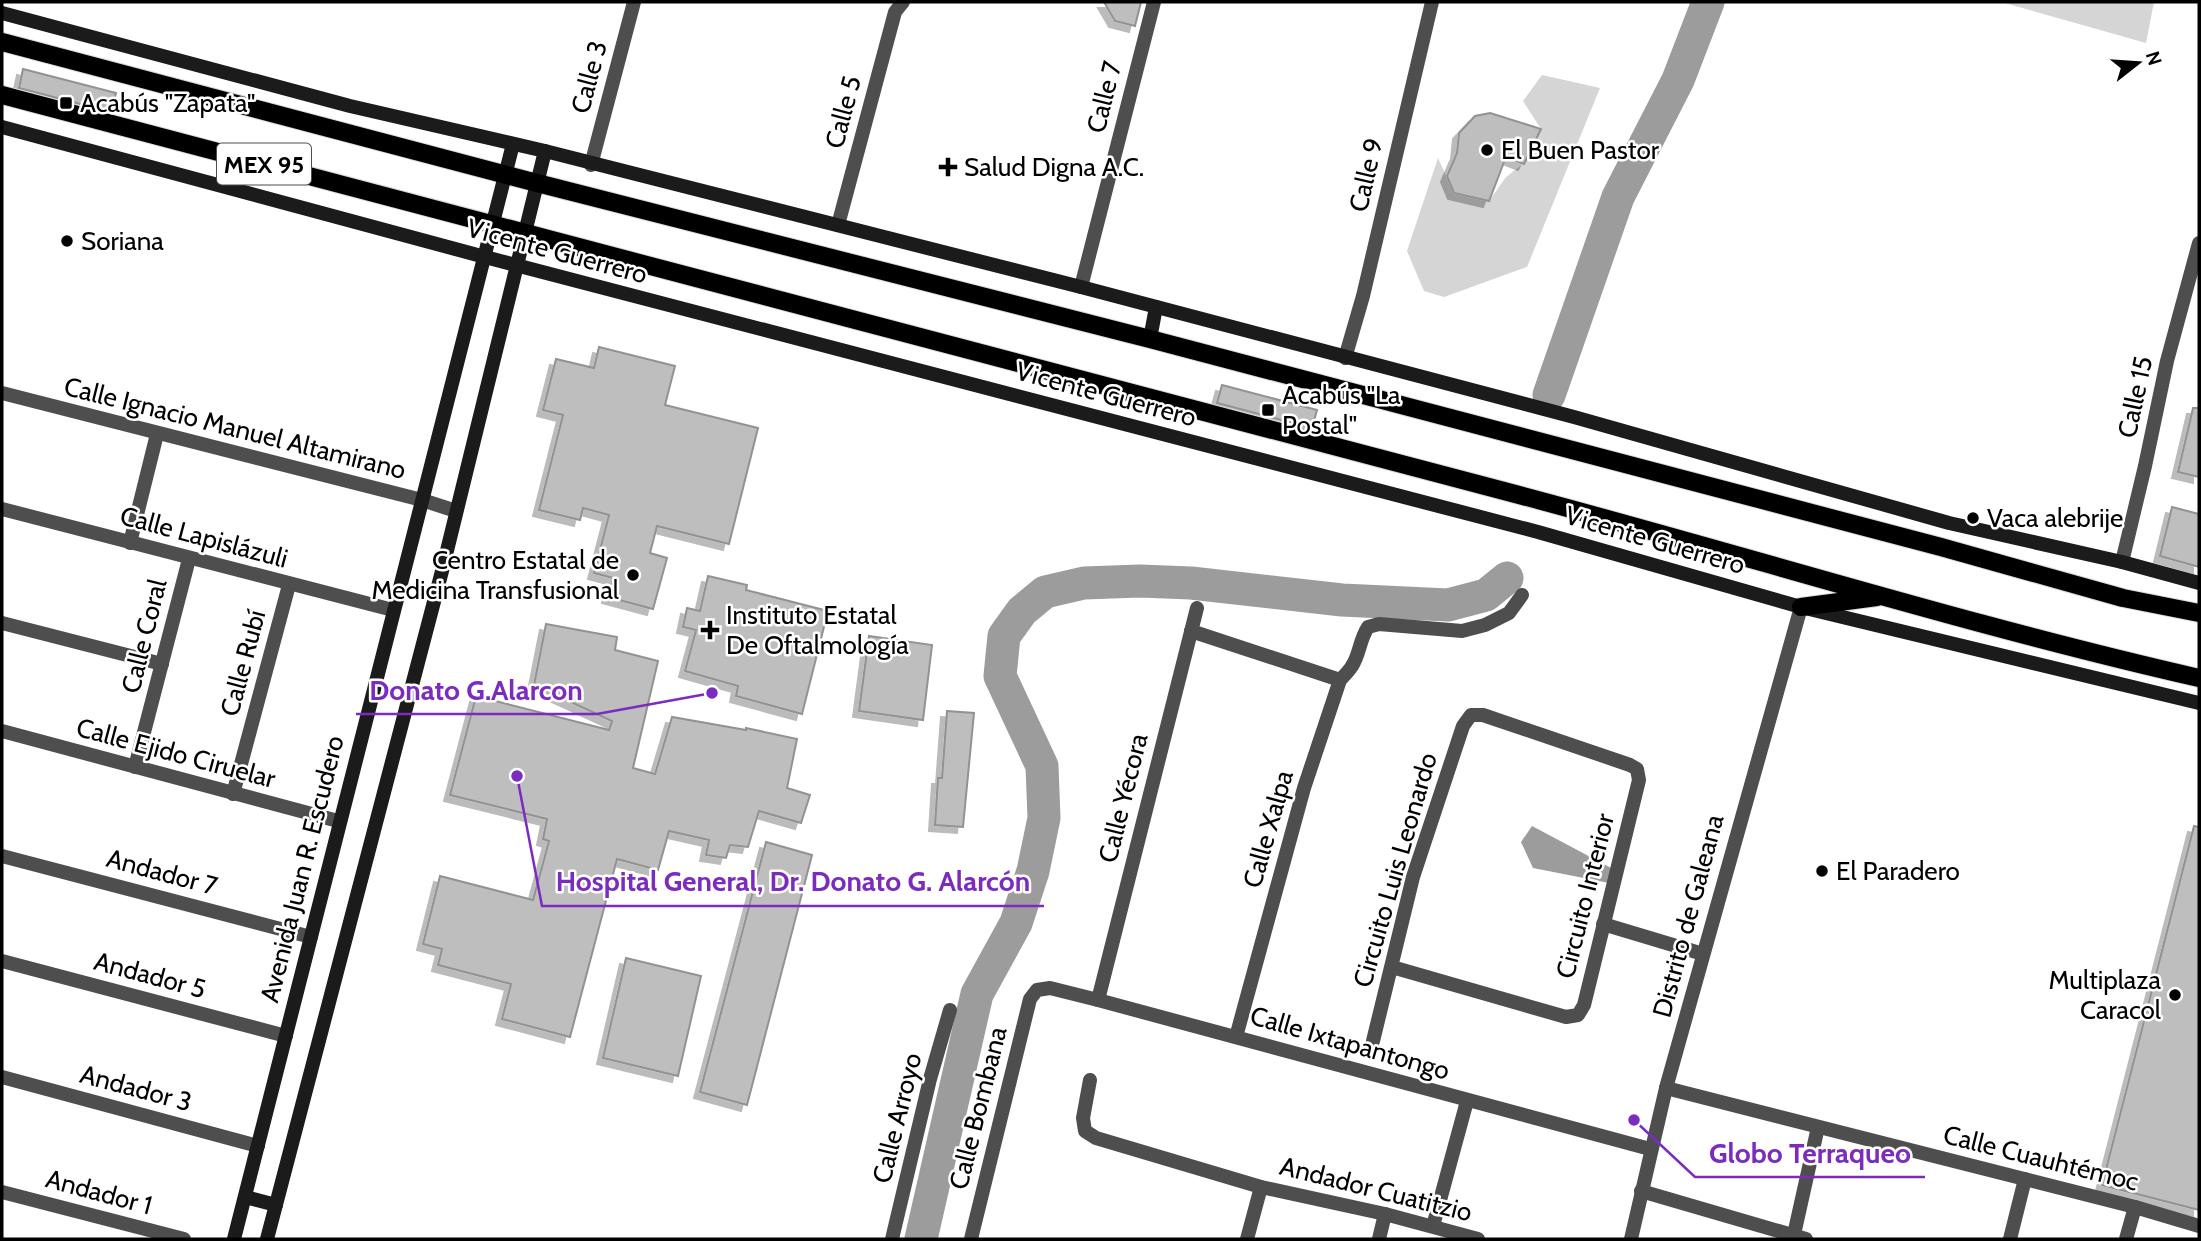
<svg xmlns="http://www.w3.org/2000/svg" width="2201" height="1241" viewBox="0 0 2201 1241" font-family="Cabin,sans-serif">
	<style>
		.green { fill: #d5d5d5 }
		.water { fill: #9c9c9c }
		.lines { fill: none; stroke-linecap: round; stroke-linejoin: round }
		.river { stroke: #9c9c9c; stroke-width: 33 }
		.building { fill: #bebebe; stroke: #929292; stroke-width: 2; filter: url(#shadow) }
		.primary-casing { stroke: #dbdbdb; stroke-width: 20 }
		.minor { stroke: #4e4e4e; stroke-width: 14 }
		.secondary { stroke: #1b1b1b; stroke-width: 14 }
		.primary { stroke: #000; stroke-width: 18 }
		.poi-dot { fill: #000; stroke: #fff; stroke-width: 2.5 }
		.labels { text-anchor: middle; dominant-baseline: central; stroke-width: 5; stroke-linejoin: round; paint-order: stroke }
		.shield { fill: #fff; stroke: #4c4c4c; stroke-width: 2 }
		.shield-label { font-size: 24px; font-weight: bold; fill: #000 }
		.street-label { font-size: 26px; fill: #000; stroke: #fff }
		.poi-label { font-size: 26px; fill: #000; stroke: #fff; text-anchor: start }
		.leader { fill: none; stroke: #7b2cbf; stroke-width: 2.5 }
		.callout-dot { fill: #7b2cbf; stroke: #fff; stroke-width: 2.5 }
		.callout-label { font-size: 28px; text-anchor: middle; font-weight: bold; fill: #7b2cbf; stroke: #fff; stroke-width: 5; stroke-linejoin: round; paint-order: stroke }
	</style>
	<defs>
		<filter id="shadow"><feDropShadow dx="-6" dy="6" stdDeviation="0" flood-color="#0004"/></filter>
	</defs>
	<rect width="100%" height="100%" fill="#fff"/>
	<g class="green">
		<polygon points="2001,2 2154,2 2146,43"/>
		<polygon points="1542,75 1600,88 1527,267 1444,297 1424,291 1407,251 1438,158 1454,193 1489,201 1506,177 1524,163 1541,129 1523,101"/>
	</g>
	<polygon class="water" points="1532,826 1615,870 1609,883 1533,868 1521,842"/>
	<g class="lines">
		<g class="river">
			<polyline points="1549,395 1618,197 1678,80 1708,2"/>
			<polyline points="921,1239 977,994 1016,923 1033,871 1044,818 1042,766 1000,676 1004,636 1022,611 1045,592 1084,583 1140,581 1191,583 1342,600 1448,605 1486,595 1507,578"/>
		</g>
	</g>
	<g class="building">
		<polygon points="1104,2 1141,2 1135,26 1115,21"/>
		<polygon points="23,69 116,93 111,112 19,88"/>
		<polygon points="1490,113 1541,129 1524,164 1506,157 1489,201 1454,193 1447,176 1457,153 1459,133 1475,116"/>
		<polygon points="599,347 675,366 665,405 758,428 729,544 657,526 650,553 667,558 653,609 608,597 613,578 594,573 609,515 583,508 580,520 539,510 563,415 543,410 556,359 594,368"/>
		<polygon points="1222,385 1317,410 1312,428 1217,403"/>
		<polygon points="2193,408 2199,408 2199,477 2178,472"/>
		<polygon points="2172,507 2199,514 2199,567 2160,556"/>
		<polygon points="708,576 747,585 746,590 828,611 802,714 736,696 738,686 685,671 696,630 683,627 687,608 700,611"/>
		<polygon points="546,624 617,637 615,650 658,661 633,768 655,774 672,717 746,730 746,728 797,739 787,788 810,795 801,823 759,811 748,847 730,845 726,858 706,855 709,840 669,831 658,870 617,859 570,1037 502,1019 511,984 438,965 442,949 423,944 440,876 533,900 549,841 543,839 547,819 450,795 476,696 609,730 612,721 534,685"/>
		<polygon points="869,636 932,645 923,720 859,711"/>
		<polygon points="947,711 974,713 963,827 935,825 938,778 942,778"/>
		<polygon points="2194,826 2199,827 2199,1210 2102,1185"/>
		<polygon points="766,842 812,855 747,1105 700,1092"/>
		<polygon points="626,958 701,976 678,1076 603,1058"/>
	</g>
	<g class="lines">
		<g class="primary-casing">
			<g id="primary">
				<polyline points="2,42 537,183 1150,339 1941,547 2123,598 2199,613"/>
				<path d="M2,95c501,132 1002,263 1502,396 232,61 462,134 695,187"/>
				<polyline points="1801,607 1877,597"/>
			</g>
		</g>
		<g class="minor">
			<polyline points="591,165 634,2"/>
			<polyline points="838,225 895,12 903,2"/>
			<polyline points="1081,287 1154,2"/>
			<polyline points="1345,358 1363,296 1432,2"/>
			<polyline points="2,393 422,500 456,511"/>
			<polyline points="2,509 393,610"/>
			<polyline points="130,543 157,434"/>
			<polyline points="2122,562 2145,466 2167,361 2199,243"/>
			<polyline points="2,623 162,664"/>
			<polyline points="1191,631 1340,680"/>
			<polyline points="2,731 338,821"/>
			<polyline points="135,767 189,559"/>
			<polyline points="233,794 289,585"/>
			<polyline points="2,856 311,937"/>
			<polyline points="1603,924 1703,954"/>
			<polyline points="2,961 286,1036"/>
			<polyline points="1098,1000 1197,608"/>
			<path d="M1236,1037l68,-249 36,-108c4,-4 9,-9 12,-14 8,-12 7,-25 16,-39l11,-3 83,7 23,-6 24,-12 13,-18"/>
			<polyline points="1373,1041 1413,877 1463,726 1471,715 1483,715 1630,765 1637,769 1639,780 1584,1005 1578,1015 1566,1017 1392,967"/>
			<polyline points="2,1077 258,1146"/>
			<polyline points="1090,1080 1083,1118 1085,1131 1096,1138 1261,1187 1385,1214 1478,1239"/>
			<polyline points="1666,1088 2135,1207 2199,1226"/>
			<polyline points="1641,1191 1806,1239"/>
			<polyline points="2,1192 184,1239"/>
			<polyline points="1433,1226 1467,1101"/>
			<polyline points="892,1239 930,1079 950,1010"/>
			<polyline points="971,1239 1030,999 1037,990 1050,988 1098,1000 1650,1149"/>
			<polyline points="1247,1239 1261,1187"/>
			<polyline points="1379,1239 1385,1214"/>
			<polyline points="1631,1239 1666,1088 1801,607"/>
			<polyline points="1793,1239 1818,1127"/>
			<polyline points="2010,1239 2025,1179"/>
			<polyline points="2126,1239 2135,1207"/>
		</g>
		<g class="secondary">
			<polyline points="2,13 350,106 545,151 1081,287 1574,417 1949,523 2122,562 2199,583"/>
			<polyline points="2,127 485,257 1538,532 1801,607 2199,703"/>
			<polyline points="1150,339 1156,307"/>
			<polyline points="245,1197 276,1205"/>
			<polyline points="234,1239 513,144"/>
			<polyline points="267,1239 442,571 545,151"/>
		</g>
		<use href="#primary" class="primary"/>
	</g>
	<g class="poi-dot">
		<rect x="59" y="96" width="14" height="14" rx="3.5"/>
		<circle cx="1487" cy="150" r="7"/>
		<path d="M944.5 156.5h7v7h7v7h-7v7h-7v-7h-7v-7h7z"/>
		<circle cx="67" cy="241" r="7"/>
		<rect x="1261" y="403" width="14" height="14" rx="3.5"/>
		<circle cx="1973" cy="518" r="7"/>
		<circle cx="633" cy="575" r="7"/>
		<path d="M706.5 619.5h7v7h7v7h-7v7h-7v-7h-7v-7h7z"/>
		<circle cx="1822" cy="871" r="7"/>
		<circle cx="2175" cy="995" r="7"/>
	</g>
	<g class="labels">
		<rect class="shield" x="217" y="143.5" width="94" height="41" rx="5"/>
		<g class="shield-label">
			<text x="264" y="164">MEX 95</text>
		</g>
		<g class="street-label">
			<text transform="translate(589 77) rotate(-75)">Calle 3</text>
			<text transform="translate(1104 97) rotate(-76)">Calle 7</text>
			<text transform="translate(843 112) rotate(-75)">Calle 5</text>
			<text transform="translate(1366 175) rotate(-77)">Calle 9</text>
			<text transform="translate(557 251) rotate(15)">Vicente Guerrero</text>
			<text transform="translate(1106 394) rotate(15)">Vicente Guerrero</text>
			<text transform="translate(2135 397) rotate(-78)">Calle 15</text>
			<text transform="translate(235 428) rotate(14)">Calle Ignacio Manuel Altamirano</text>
			<text transform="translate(204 537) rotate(15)">Calle Lapislázuli</text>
			<text transform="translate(1655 540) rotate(16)">Vicente Guerrero</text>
			<text transform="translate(144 636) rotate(-76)">Calle Coral</text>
			<text transform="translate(243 663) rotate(-75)">Calle Rubí</text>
			<text transform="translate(176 753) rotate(15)">Calle Ejido Ciruelar</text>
			<text transform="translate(1123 798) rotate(-76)">Calle Yécora</text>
			<text transform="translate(1268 829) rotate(-74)">Calle Xalpa</text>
			<text transform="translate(302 869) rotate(-76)">Avenida Juan R. Escudero</text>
			<text transform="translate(1395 870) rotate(-74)">Circuito Luis Leonardo</text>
			<text transform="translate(162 872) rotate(15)">Andador 7</text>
			<text transform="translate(1585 896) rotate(-76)">Circuito Interior</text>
			<text transform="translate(1688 916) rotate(-75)">Distrito de Galeana</text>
			<text transform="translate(150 975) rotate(15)">Andador 5</text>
			<text transform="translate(1350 1043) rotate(16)">Calle Ixtapantongo</text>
			<text transform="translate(136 1088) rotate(15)">Andador 3</text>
			<text transform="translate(978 1108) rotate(-76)">Calle Bombana</text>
			<text transform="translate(897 1118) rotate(-76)">Calle Arroyo</text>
			<text transform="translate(2041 1158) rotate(14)">Calle Cuauhtémoc</text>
			<text transform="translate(1376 1189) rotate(14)">Andador Cuatitzio</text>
			<text transform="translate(99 1192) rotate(15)">Andador 1</text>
		</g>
		<g class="poi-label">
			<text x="80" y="103">Acabús "Zapata"</text>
			<text x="1501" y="150">El Buen Pastor</text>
			<text x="964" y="167">Salud Digna A.C.</text>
			<text x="81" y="241">Soriana</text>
			<text x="1282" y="395">Acabús "La<tspan x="1282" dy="30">Postal"</tspan></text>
			<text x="1987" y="518">Vaca alebrije</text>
			<text x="619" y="560" text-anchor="end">Centro Estatal de<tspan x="619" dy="30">Medicina Transfusional</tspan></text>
			<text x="726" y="615">Instituto Estatal<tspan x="726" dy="30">De Oftalmología</tspan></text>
			<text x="1836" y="871">El Paradero</text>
			<text x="2161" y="980" text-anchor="end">Multiplaza<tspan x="2161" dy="30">Caracol</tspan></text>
		</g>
	</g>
	<path class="leader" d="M712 693L597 714H356M517 776L542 906H1044M1634 1120L1695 1177H1925"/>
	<g class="callout-dot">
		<circle cx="712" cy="693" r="7"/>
		<circle cx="517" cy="776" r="7"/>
		<circle cx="1634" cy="1120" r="7"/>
	</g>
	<g class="callout-label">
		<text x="476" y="700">Donato G.Alarcon</text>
		<text x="793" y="891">Hospital General, Dr. Donato G. Alarcón</text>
		<text x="1810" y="1163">Globo Terraqueo</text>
	</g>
	<rect width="2201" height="1241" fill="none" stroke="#000000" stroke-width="7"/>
	<g transform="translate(2138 63) rotate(73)" stroke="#ffffff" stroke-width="5" paint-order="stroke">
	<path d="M0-5L12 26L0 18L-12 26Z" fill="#000000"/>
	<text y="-10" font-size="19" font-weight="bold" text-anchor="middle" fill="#000000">N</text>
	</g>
</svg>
